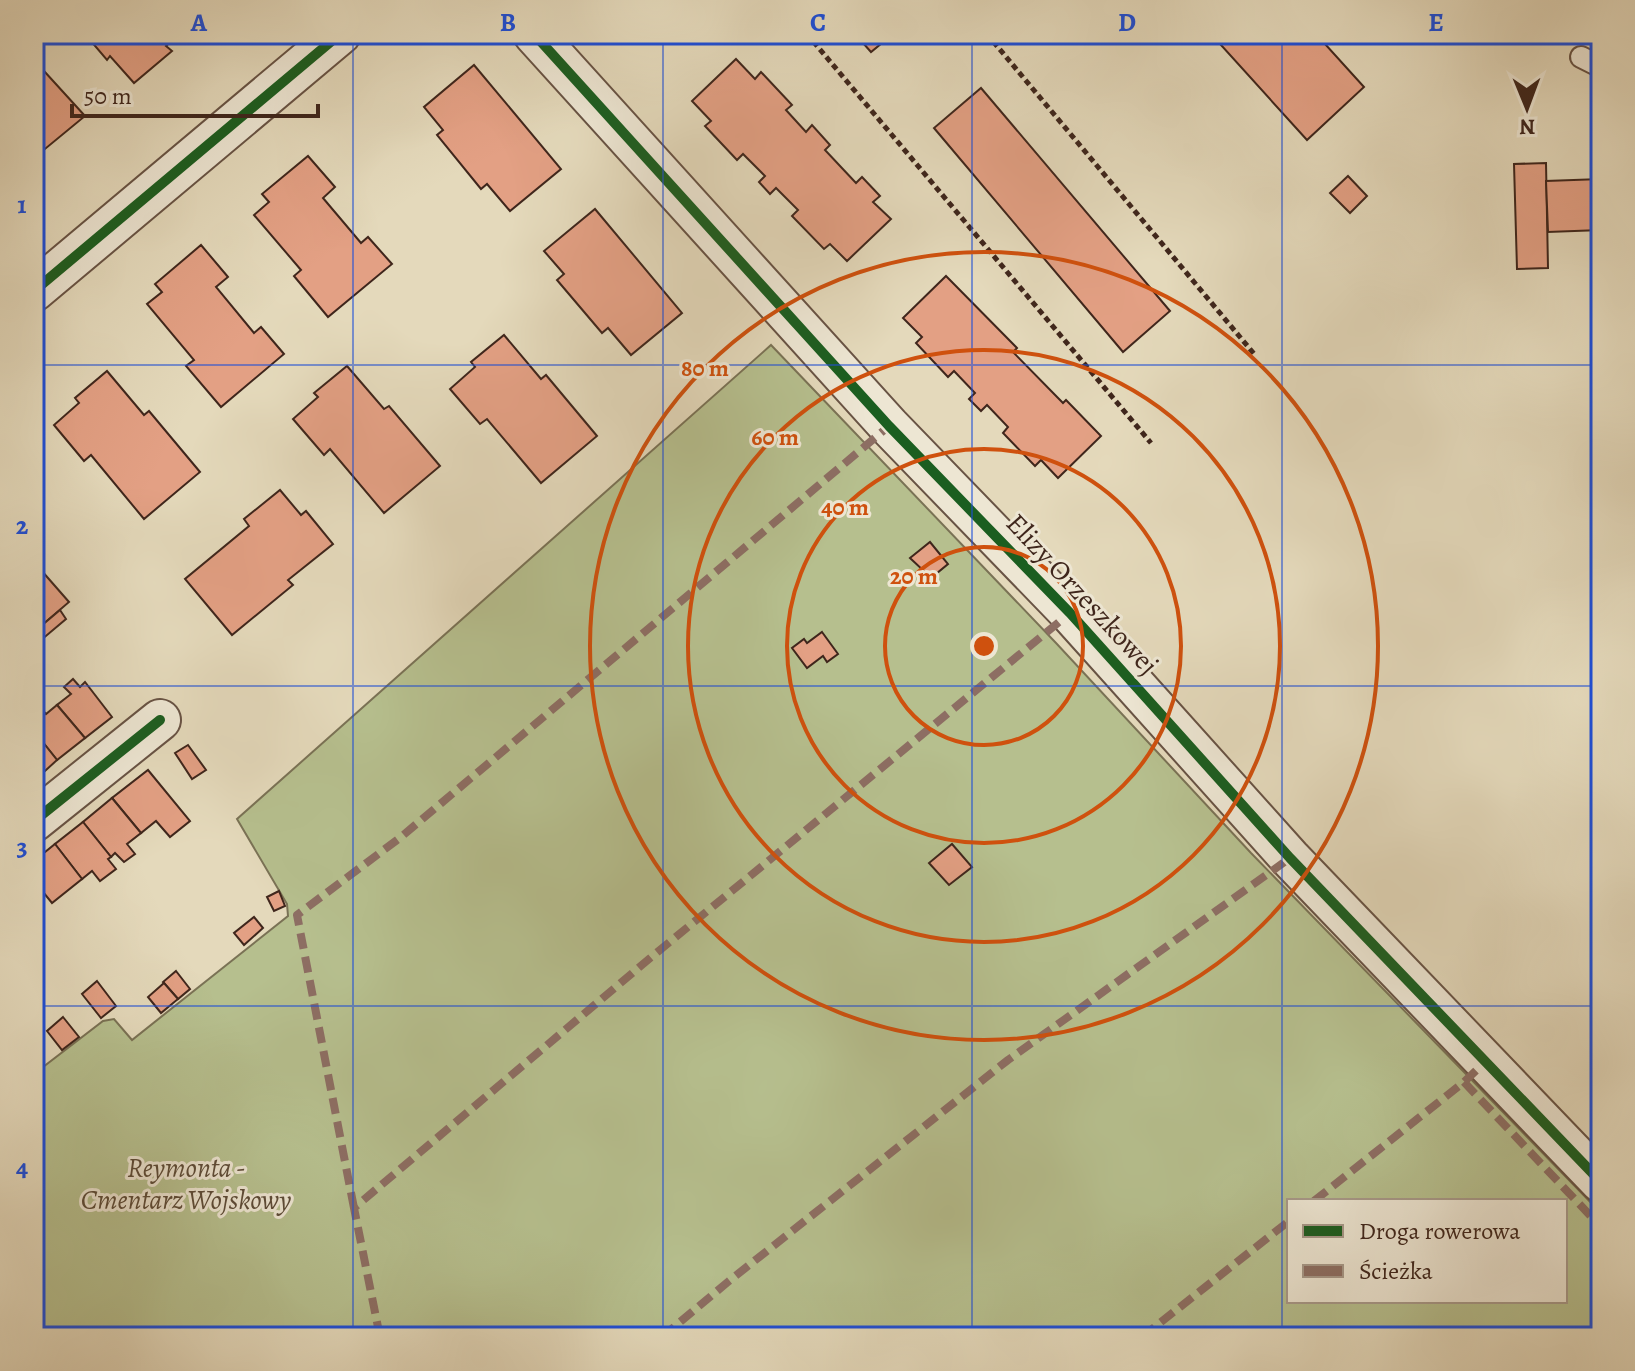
<svg xmlns="http://www.w3.org/2000/svg" width="1635" height="1371" viewBox="0 0 1635 1371" font-family="Alegreya,serif">
	<style>
		.green { fill: #b6bf8e; stroke: #7a7255; stroke-width: 2; fill-rule: evenodd }
		.building { fill: #e3a084; stroke: #3f261c; stroke-width: 2 }
		.lines { fill: none; stroke-linecap: round; stroke-linejoin: round }
		.service-casing { stroke: #685344; stroke-width: 24 }
		.minor-casing { stroke: #685344; stroke-width: 44 }
		.path { stroke: #3f261c; stroke-width: 5; stroke-dasharray: 6 4; stroke-linecap: butt }
		.service { stroke: #ede6d3; stroke-width: 20 }
		.minor { stroke: #ede6d3; stroke-width: 40 }
		.quiet { stroke: #8d6e63; stroke-width: 8; stroke-dasharray: 16 8; stroke-linecap: butt }
		.cycleway-casing { stroke: #ede6d3; stroke-width: 15 }
		.cycleway { stroke: #1b5e20; stroke-width: 10 }
		.grid { fill: none; stroke: #1d4ed8; stroke-width: 2; stroke-opacity: 0.55 }
		.ring { fill: none; stroke: #cf510e; stroke-width: 4 }
		.labels { text-anchor: middle; dominant-baseline: central; stroke-width: 6; stroke-linejoin: round; paint-order: stroke }
		.street-label { font-size: 28px; fill: #3f261c; stroke: #ede6d3 }
		.park-label { font-size: 28px; font-style: italic; fill: #5d4c38; stroke: #ede6d3 }
		.centre { fill: #cf510e; stroke: #ede6d3; stroke-width: 4 }
		.ring-label { font-size: 24px; text-anchor: middle; font-weight: bold; fill: #cf510e; stroke: #ede6d3; stroke-width: 6; stroke-linejoin: round; paint-order: stroke }
		.neatline { fill: none; stroke: #1d4ed8; stroke-width: 3 }
		.grid-label { font-size: 26px; text-anchor: middle; font-weight: bold; fill: #1d4ed8 }
	</style>
	<rect width="100%" height="100%" fill="#e4d9bb"/>
	<filter id="stains"><feTurbulence type="fractalNoise" baseFrequency=".0025" numOctaves="4"/><feColorMatrix values="0 0 0 0 .2 0 0 0 0 .09 0 0 0 0 .02 0 0 0 .5 -.17"/></filter>
	<radialGradient id="worn" r=".72"><stop offset=".6" stop-color="#630" stop-opacity="0"/><stop offset="1" stop-color="#630" stop-opacity=".3"/></radialGradient>
	<path class="green" d="M771,345l285,298 195,210 350,360v124h-1567v-263l69,-53 11,-2 18,21 156,-124 -1,-12 -50,-85zM1289,1201h276v100h-276z"/>
	<g class="building">
		<polygon points="96,34 180,34 166,46 172,51 134,83 110,56 107,60 90,40"/>
		<polygon points="855,34 893,34 871,52"/>
		<polygon points="1211,34 1316,34 1364,87 1307,140"/>
		<polygon points="736,59 755,79 761,72 792,105 786,110 806,132 812,125 830,145 825,150 856,183 862,177 880,196 873,202 891,219 847,261 830,244 824,249 792,216 798,210 776,188 770,194 759,182 765,176 743,154 737,160 705,126 711,121 692,101"/>
		<polygon points="34,60 85,116 34,158"/>
		<polygon points="474,65 561,169 510,211 487,184 481,189 437,135 443,130 424,107"/>
		<polygon points="981,88 1170,311 1123,352 934,128"/>
		<polygon points="308,156 335,187 323,198 361,243 368,237 392,264 328,317 294,276 301,270 254,215 269,202 262,194"/>
		<polygon points="1546,163 1548,268 1517,269 1514,164"/>
		<polygon points="1348,176 1367,196 1350,213 1330,193"/>
		<polygon points="1601,179 1601,230 1548,232 1546,181"/>
		<polygon points="595,209 682,313 631,355 608,328 602,333 557,280 564,274 544,251"/>
		<polygon points="201,245 228,277 216,287 254,333 261,327 284,354 221,407 186,366 194,360 147,304 162,292 155,284"/>
		<polygon points="946,276 1017,348 1013,352 1063,403 1066,400 1101,436 1058,478 1041,460 1035,466 1003,433 1008,427 987,405 981,411 969,399 975,393 954,371 948,377 916,343 922,337 903,318"/>
		<polygon points="504,335 541,379 546,375 597,436 541,483 487,419 480,424 450,389 475,367 471,362"/>
		<polygon points="347,366 384,409 389,406 440,466 384,513 330,449 324,455 293,419 318,397 314,393"/>
		<polygon points="107,371 144,415 149,411 200,472 144,519 91,455 84,461 54,425 79,403 75,398"/>
		<polygon points="280,490 301,515 306,511 333,544 288,580 293,585 232,635 185,579 249,526 244,519"/>
		<polygon points="930,542 948,564 931,578 922,574 925,572 910,558"/>
		<polygon points="41,570 69,602 34,632 34,576"/>
		<polygon points="60,610 66,619 40,641 34,635 34,632"/>
		<polygon points="822,632 838,654 827,662 823,656 807,668 792,648 804,639 807,643"/>
		<polygon points="73,679 80,687 85,682 112,717 85,738 57,705 71,694 64,687"/>
		<polygon points="38,705 46,714 57,705 85,738 57,760 34,731 34,709"/>
		<polygon points="34,731 57,760 34,781"/>
		<polygon points="188,745 206,770 192,779 175,753"/>
		<polygon points="148,770 190,821 170,837 156,821 141,833 112,798"/>
		<polygon points="112,798 141,833 127,844 135,854 124,862 115,853 111,857 83,822"/>
		<polygon points="83,822 111,857 108,859 116,869 100,881 92,871 82,879 55,844"/>
		<polygon points="55,844 82,879 52,903 34,881 34,861"/>
		<polygon points="952,844 972,867 949,885 929,863"/>
		<polygon points="279,891 285,906 274,911 267,897"/>
		<polygon points="254,917 263,928 244,945 234,933"/>
		<polygon points="176,971 190,989 178,999 163,982"/>
		<polygon points="97,981 116,1006 101,1018 82,994"/>
		<polygon points="164,983 178,999 161,1013 148,997"/>
		<polygon points="63,1017 79,1037 62,1050 47,1031"/>
	</g>
	<g class="lines">
		<g class="service-casing">
			<polyline id="service" points="1581,57 1601,67"/>
		</g>
		<g class="minor-casing">
			<g id="minor">
				<polyline points="534,34 889,426 1070,613 1290,858 1601,1182"/>
				<polyline points="34,291 340,34"/>
				<polyline points="34,821 160,720"/>
			</g>
		</g>
		<g class="path">
			<polyline points="807,34 1151,443"/>
			<polyline points="987,34 1255,355"/>
		</g>
		<use href="#service" class="service"/>
		<use href="#minor" class="minor"/>
		<g class="quiet">
			<polyline points="1464,1082 1601,1227"/>
			<polyline points="1314,1201 1464,1082 1485,1062"/>
			<polyline points="354,1208 297,915 401,837 889,426"/>
			<polyline points="380,1337 354,1208 649,959 1070,613"/>
			<polyline points="662,1337 729,1281 1008,1060 1290,858"/>
			<polyline points="1142,1337 1289,1221"/>
			<polyline points="1583,1337 1601,1322"/>
		</g>
		<g class="cycleway-casing">
			<g id="cycleway">
				<polyline points="534,34 889,426 1070,613 1290,858 1601,1182"/>
				<polyline points="34,291 340,34"/>
				<polyline points="34,821 160,720"/>
			</g>
		</g>
		<use href="#cycleway" class="cycleway"/>
	</g>
	<path class="grid" d="M353,34v1303M663,34v1303M972,34v1303M1282,34v1303M34,365h1567M34,686h1567M34,1006h1567"/>
	<g class="ring">
		<circle cx="984" cy="646" r="99"/>
		<circle cx="984" cy="646" r="197"/>
		<circle cx="984" cy="646" r="296"/>
		<circle cx="984" cy="646" r="394"/>
	</g>
	<g class="labels">
		<g class="street-label">
			<text transform="translate(1082 594) rotate(47)">Elizy Orzeszkowej</text>
		</g>
		<g class="park-label">
			<text x="186" y="1168">Reymonta -<tspan x="186" dy="32">Cmentarz Wojskowy</tspan></text>
		</g>
	</g>
	<circle cx="984" cy="646" r="12" class="centre"/>
	<g class="ring-label">
		<text x="705" y="376">80 m</text>
		<text x="775" y="445">60 m</text>
		<text x="845" y="515">40 m</text>
		<text x="914" y="584">20 m</text>
	</g>
	<rect width="1635" height="1371" fill="none" stroke="#e4d9bb" stroke-width="88"/>
	<rect x="1287" y="1199" width="280" height="104" fill="#ede6d3" stroke="#a7998a" stroke-width="2"/>
	<rect x="1303" y="1225" width="40" height="12" fill="#1b5e20" stroke="#a7998a" stroke-width="2"/>
	<text x="1359" y="1239" font-size="24" fill="#3f261c">Droga rowerowa</text>
	<rect x="1303" y="1265" width="40" height="12" fill="#8d6e63" stroke="#a7998a" stroke-width="2"/>
	<text x="1359" y="1279" font-size="24" fill="#3f261c">Ścieżka</text>
	<g transform="translate(1527 108) rotate(179)" stroke="#ede6d3" stroke-width="6" paint-order="stroke">
	<path d="M0-6L14 30L0 20L-14 30Z" fill="#3f261c"/>
	<text y="-12" font-size="22" font-weight="bold" text-anchor="middle" fill="#3f261c">N</text>
	</g>
	<path d="M72 104v12h246v-12" fill="none" stroke="#3f261c" stroke-width="4"/>
	<text x="84" y="104" font-size="24" fill="#3f261c" stroke="#ede6d3" stroke-width="6" paint-order="stroke">50 m</text>
	<rect x="44" y="44" width="1547" height="1283" class="neatline"/>
	<g class="grid-label">
		<text x="199" y="31">A</text>
		<text x="508" y="31">B</text>
		<text x="818" y="31">C</text>
		<text x="1127" y="31">D</text>
		<text x="1436" y="31">E</text>
		<text x="22" y="213">1</text>
		<text x="22" y="534">2</text>
		<text x="22" y="855">3</text>
		<text x="22" y="1176">4</text>
	</g>
	<rect width="100%" height="100%" filter="url(#stains)"/>
	<rect width="100%" height="100%" fill="url(#worn)"/>
</svg>
